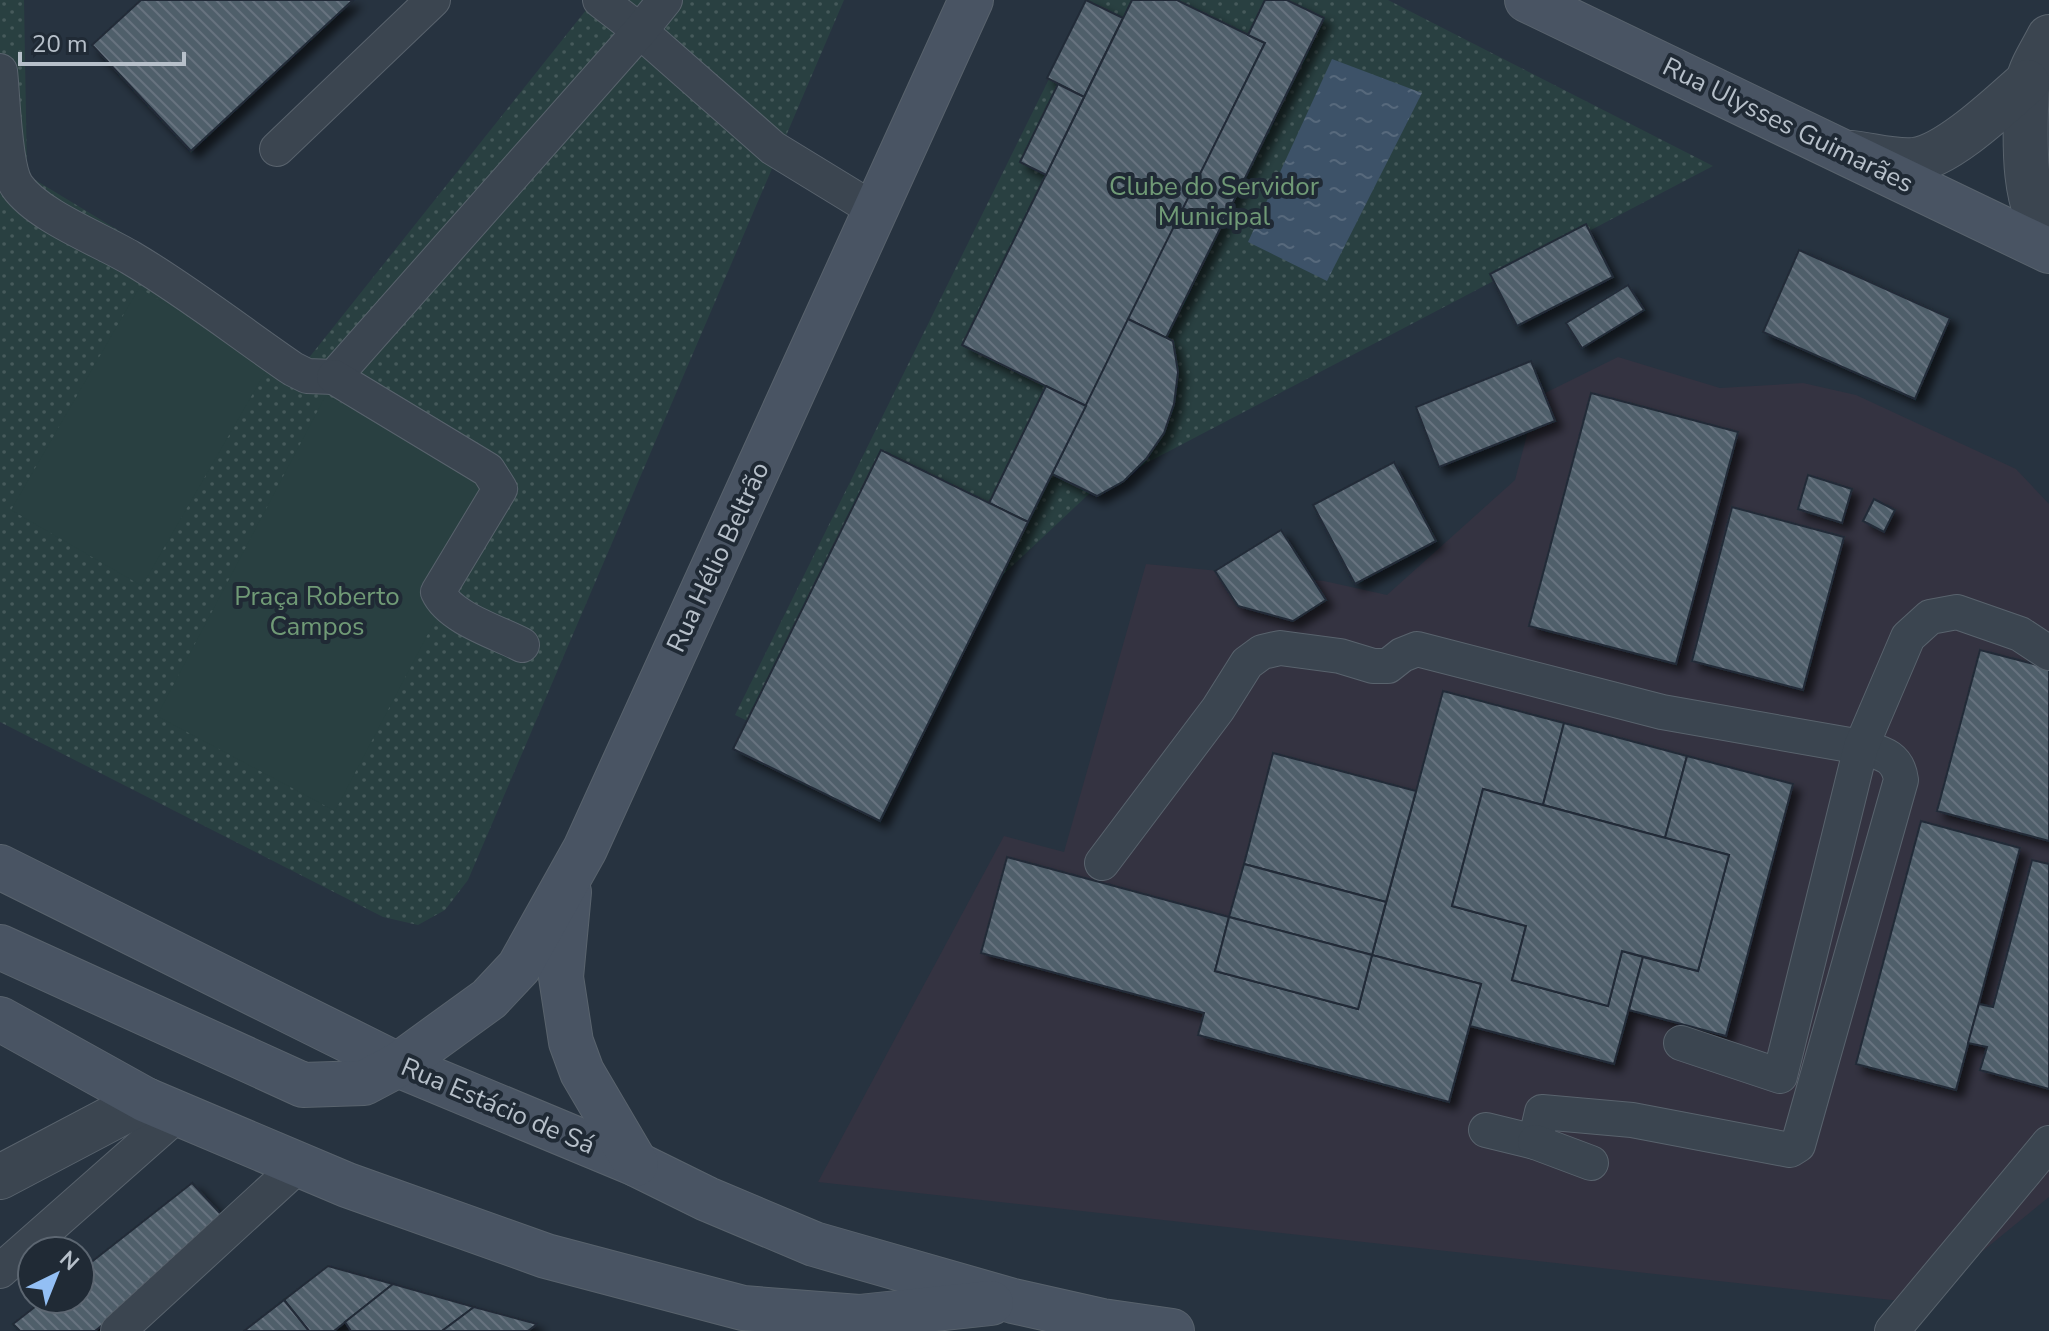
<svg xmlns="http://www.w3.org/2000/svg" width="2049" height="1331" viewBox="0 0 2049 1331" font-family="'Nunito Sans',sans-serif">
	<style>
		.medical { fill: #343341 }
		.grass { fill: url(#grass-dots) }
		.garden { fill: #294041 }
		.water { fill: url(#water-ripples) }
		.building { fill: url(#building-back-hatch); stroke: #222c37; stroke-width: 2; filter: url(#shadow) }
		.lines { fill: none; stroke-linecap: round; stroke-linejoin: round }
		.lane-casing { stroke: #59636d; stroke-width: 36 }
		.street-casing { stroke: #59636d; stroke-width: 46 }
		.secondary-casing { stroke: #59636d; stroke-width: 46 }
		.lane { stroke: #3b4550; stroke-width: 34 }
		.street { stroke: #3b4550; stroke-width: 44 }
		.secondary { stroke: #495463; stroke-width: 44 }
		.labels { text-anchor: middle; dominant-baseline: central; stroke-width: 8; stroke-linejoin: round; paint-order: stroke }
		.street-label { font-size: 26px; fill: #b7c0ca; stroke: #202a35 }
		.park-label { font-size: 26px; fill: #709a76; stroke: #202a35 }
	</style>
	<defs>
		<pattern id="grass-dots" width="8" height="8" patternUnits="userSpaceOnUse" patternTransform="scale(2)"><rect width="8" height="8" fill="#294041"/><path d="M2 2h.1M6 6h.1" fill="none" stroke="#465a5b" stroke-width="1.8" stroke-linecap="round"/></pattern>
		<pattern id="water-ripples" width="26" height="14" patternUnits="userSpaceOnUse" patternTransform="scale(2)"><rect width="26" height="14" fill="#3d5268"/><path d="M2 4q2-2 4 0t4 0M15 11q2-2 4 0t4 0" fill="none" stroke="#57697c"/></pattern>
		<pattern id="building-back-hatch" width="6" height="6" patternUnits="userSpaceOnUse" patternTransform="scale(2)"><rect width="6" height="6" fill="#505e6b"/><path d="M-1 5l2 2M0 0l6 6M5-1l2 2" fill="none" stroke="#67737f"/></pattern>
		<filter id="shadow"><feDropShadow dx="7" dy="7" stdDeviation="4" flood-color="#0009"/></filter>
	</defs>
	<rect width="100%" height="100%" fill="#273340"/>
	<polygon class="medical" points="1618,357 1720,388 1803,383 1856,395 2016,469 2049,504 2049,1197 1919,1303 818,1182 1004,836 1064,852 1146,564 1324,581 1387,595 1515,480 1537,397"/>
	<g class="grass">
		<polygon points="0,0 24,0 27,175 121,232 300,369 594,0 844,0 468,880 445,910 418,925 383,917 0,722"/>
		<polygon points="1088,0 1388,0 1713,166 1091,492 992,585 888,788 735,715"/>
	</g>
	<g class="garden">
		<polygon points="139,288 270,364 142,586 11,510"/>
		<polygon points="326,395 504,489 335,811 157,716"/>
	</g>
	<polygon class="water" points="1332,59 1422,93 1327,281 1248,242"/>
	<g class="building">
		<polygon points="141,0 353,0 191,151 92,45"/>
		<polygon points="1086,0 1123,18 1084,97 1047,78"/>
		<polygon points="1132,0 1177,0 1265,43 1086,406 962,345"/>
		<polygon points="1265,0 1287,0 1324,18 1166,338 1128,319 1265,43 1248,35"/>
		<polygon points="1058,84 1084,97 1046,175 1020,162"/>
		<polygon points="1586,224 1613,277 1517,326 1490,274"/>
		<polygon points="1799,250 1950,318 1915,399 1763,332"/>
		<polygon points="1628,285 1644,310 1582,348 1566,323"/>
		<polygon points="1128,319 1173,341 1178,372 1174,404 1164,433 1146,459 1124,481 1097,496 1052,474"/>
		<polygon points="1531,361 1555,421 1439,467 1416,407"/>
		<polygon points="1046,386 1086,406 1028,522 989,503"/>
		<polygon points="1591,393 1738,432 1676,664 1529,626"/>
		<polygon points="881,450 1028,522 880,821 733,749"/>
		<polygon points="1394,462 1436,541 1355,584 1313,505"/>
		<polygon points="1808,475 1852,489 1842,523 1798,509"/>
		<polygon points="1874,499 1895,510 1884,532 1863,521"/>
		<polygon points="1732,507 1844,537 1803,690 1692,661"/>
		<polygon points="1281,530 1326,600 1293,621 1238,606 1215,571"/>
		<polygon points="1980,650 2049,668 2049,841 1937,811"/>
		<polygon points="1443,691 1564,723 1543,805 1483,789 1452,906 1526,926 1512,980 1608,1006 1622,951 1643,957 1614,1064 1470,1026 1481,984 1372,955"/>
		<polygon points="1564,723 1687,756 1665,838 1543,805"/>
		<polygon points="1273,753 1416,791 1386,902 1244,864"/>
		<polygon points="1687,756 1793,784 1726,1036 1629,1010 1643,957 1698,971 1729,855 1665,838"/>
		<polygon points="1483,789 1729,855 1698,971 1622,951 1608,1006 1512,980 1526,926 1452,906"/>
		<polygon points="1921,821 2020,848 1956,1090 1856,1064"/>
		<polygon points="1007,857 1229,917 1215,971 1358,1009 1372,955 1481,984 1449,1102 1198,1035 1204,1013 981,953"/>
		<polygon points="2032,860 2049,864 2049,1089 1980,1070 1987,1047 1968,1043 1979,1004 1993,1007"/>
		<polygon points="1244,864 1386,902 1372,955 1229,917"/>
		<polygon points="1229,917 1372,955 1358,1009 1215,971"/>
		<polygon points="192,1183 230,1224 95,1331 20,1331 13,1324 45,1299 80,1299 80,1271"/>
		<polygon points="328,1266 393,1284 334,1331 309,1331 284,1300"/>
		<polygon points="393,1284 474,1307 442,1331 351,1331 345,1322"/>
		<polygon points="284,1300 309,1331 244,1331"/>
		<polygon points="474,1307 537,1324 528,1331 442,1331"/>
	</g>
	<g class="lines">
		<g class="lane-casing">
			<g id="lane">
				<polyline points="600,0 640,31 773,148 876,211"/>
				<path d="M0,71c3,26 4,96 17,115 21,30 82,53 114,72 56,33 108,74 162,111l14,7 27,1 306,-346 25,-31"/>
				<polyline points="277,149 433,0"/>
				<path d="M334,377l154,93 12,19 -62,103c12,26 59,40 84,53"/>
				<path d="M1102,863l116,-154 29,-46 15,-11 18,-4 60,8 33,10h15l14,-11 15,-6 245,63 199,35c21,6 37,9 40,33l-103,365 -8,5 -158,-30 -90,-8 -7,30 -49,-12"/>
				<polyline points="1681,1043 1780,1076 1861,747 1908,637 1930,617 1957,612 2020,634 2049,653"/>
				<polyline points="1535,1142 1591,1163"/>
				<polyline points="0,1271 178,1114"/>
				<polyline points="118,1331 299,1165"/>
				<polyline points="1892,1331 2049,1143"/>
			</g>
		</g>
		<g class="street-casing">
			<g id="street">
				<path d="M2049,37c-7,14 -18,30 -21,45 -2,8 -1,18 -2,26 -1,36 -3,99 23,128"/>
				<path d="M1852,153c19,2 43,9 62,7 33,-3 88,-56 113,-78"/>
				<polyline points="0,1177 146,1100"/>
			</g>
		</g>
		<g class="secondary-casing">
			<g id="secondary">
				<polyline points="1527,0 2049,251"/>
				<polyline points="0,867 398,1065 636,1164 707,1199 814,1244 1013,1301 1102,1321 1172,1331"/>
				<polyline points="569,892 561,977 571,1042 582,1072 636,1164"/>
				<polyline points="0,947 303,1085 364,1083 398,1065 489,999 519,967 585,849 971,0"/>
				<polyline points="0,1019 146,1100 347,1185 546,1256 743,1308 859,1317 991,1303"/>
			</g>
		</g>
		<use href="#lane" class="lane"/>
		<use href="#street" class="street"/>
		<use href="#secondary" class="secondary"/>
	</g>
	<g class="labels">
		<g class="street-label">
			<text transform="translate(1788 125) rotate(26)">Rua Ulysses Guimarães</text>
			<text transform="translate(718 557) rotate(-65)">Rua Hélio Beltrão</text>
			<text transform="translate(498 1106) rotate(23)">Rua Estácio de Sá</text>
		</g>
		<g class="park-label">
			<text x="1214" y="186">Clube do Servidor<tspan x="1214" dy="30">Municipal</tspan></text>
			<text x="317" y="596">Praça Roberto<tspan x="317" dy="30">Campos</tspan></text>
		</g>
	</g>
	<g transform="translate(56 1275) rotate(43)"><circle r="38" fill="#202a35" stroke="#5c6671" stroke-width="2"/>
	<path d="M0-6L14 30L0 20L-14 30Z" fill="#93bff4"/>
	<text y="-12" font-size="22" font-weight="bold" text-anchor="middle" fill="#b7c0ca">N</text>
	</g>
	<path d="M20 52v12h164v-12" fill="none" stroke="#b7c0ca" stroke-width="4"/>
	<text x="32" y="52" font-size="24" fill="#b7c0ca" stroke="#202a35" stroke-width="6" paint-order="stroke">20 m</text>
</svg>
